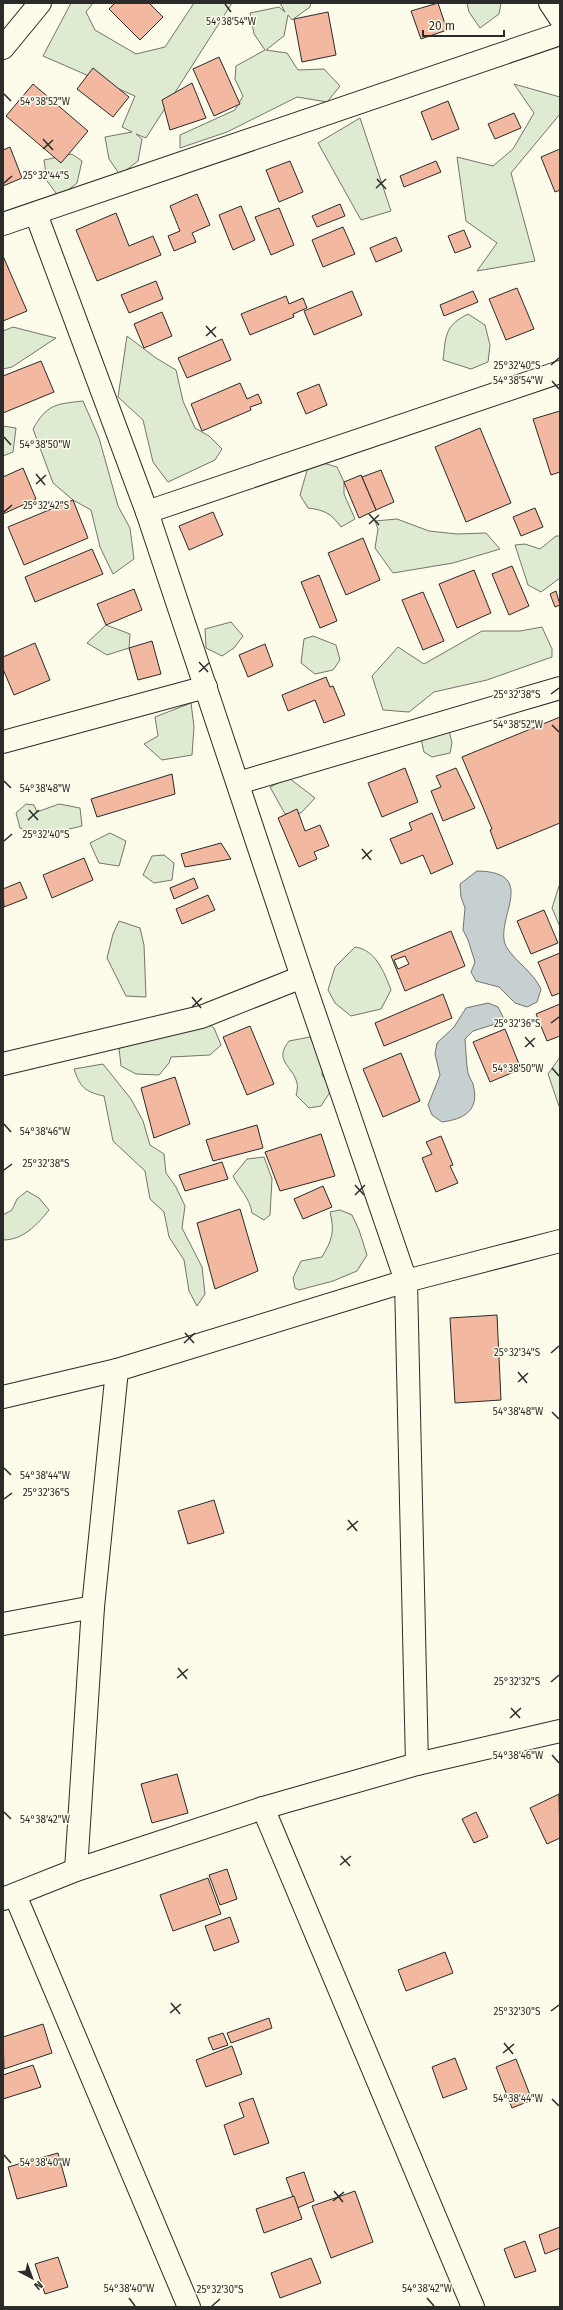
<svg xmlns="http://www.w3.org/2000/svg" width="563" height="2310" viewBox="0 0 563 2310" font-family="'Fira Sans',sans-serif">
	<style>
		.green { fill: #deebd1; stroke: #74746e }
		.water { fill: #c7d0d0; stroke: #74746e }
		.building { fill: #f2b8a0; stroke: #2b2b2b; fill-rule: evenodd }
		.lines { fill: none; stroke-linecap: round; stroke-linejoin: round }
		.minor-casing { stroke: #2b2b2b; stroke-width: 24 }
		.minor { stroke: #fdfbea; stroke-width: 22 }
		.ticks { fill: none; stroke: #2b2b2b; stroke-width: 1.5 }
		.ticks-label { font-size: 10px; text-anchor: middle; fill: #2b2b2b; stroke: #fdfbea; stroke-width: 3; stroke-linejoin: round; paint-order: stroke }
	</style>
	<rect width="100%" height="100%" fill="#fdfbea"/>
	<g class="green">
		<polygon points="71,3 93,3 86,12 95,30 136,54 165,47 194,3 232,3 146,138 136,134 142,139 138,161 120,175 109,159 105,137 132,132 122,127 135,96 43,56"/>
		<polygon points="280,3 311,3 310,7 292,20 288,15 284,36 266,50 287,53 298,70 324,69 340,86 327,102 297,97 227,132 180,148 180,135 235,110 243,96 235,79 236,66 265,50 254,34 250,13 279,7 285,12"/>
		<polygon points="467,3 501,3 499,14 480,28 469,12"/>
		<polygon points="514,84 560,97 560,114 511,173 535,261 477,271 497,243 466,221 457,157 493,166 513,149 534,113"/>
		<polygon points="360,118 391,211 361,220 318,143"/>
		<polygon points="72,154 82,161 77,183 59,197 47,181 44,160"/>
		<path d="M468,314l17,11 5,20 -2,17 -17,7 -28,-9c3,-24 1,-34 25,-46z"/>
		<polygon points="13,327 56,338 12,367 3,369 3,331"/>
		<polygon points="127,336 156,358 176,370 183,401 195,428 209,436 222,449 215,460 168,482 153,462 143,420 118,397"/>
		<path d="M83,401l16,37 19,68 12,22 4,31 -21,15 -13,-27 -9,-37 -18,-10 -20,-17 -20,-54c14,-25 23,-25 50,-28z"/>
		<polygon points="3,426 16,428 13,452 3,456"/>
		<path d="M323,463l14,4 7,15v12l11,25 -14,8c-10,-14 -17,-17 -33,-19l-8,-13 8,-28z"/>
		<polygon points="397,519 429,531 457,534 486,533 500,549 453,563 393,573 375,548 378,529 375,521"/>
		<polygon points="556,536 560,536 560,578 541,592 528,585 515,545 525,544 540,549"/>
		<polygon points="231,622 243,636 234,648 222,656 206,648 205,629"/>
		<polygon points="106,625 130,634 129,648 107,655 87,643"/>
		<polygon points="542,627 552,649 552,657 487,680 434,692 409,712 383,710 372,676 398,647 424,664 482,631 520,631"/>
		<polygon points="313,636 336,645 340,660 333,670 315,674 301,663 304,639"/>
		<polygon points="191,703 194,727 192,755 162,760 144,744 158,736 155,717"/>
		<polygon points="449,730 452,743 450,753 432,757 424,752 421,739"/>
		<polygon points="289,778 315,798 301,813 285,814 270,787"/>
		<polygon points="26,804 34,805 37,812 59,804 80,808 82,826 61,831 44,839 20,828 16,813"/>
		<polygon points="110,833 126,841 119,866 99,863 90,843"/>
		<polygon points="164,855 174,863 172,880 154,883 143,875 152,856"/>
		<polygon points="560,883 560,927 552,908"/>
		<polygon points="119,921 140,928 144,945 146,997 126,996 107,958 113,934"/>
		<path d="M355,947c21,3 29,25 36,43l-10,19 -30,7 -16,-13 -7,-13 7,-23z"/>
		<polygon points="201,1017 214,1028 221,1045 210,1055 171,1057 169,1063 159,1075 136,1074 121,1066 119,1048 153,1039"/>
		<path d="M310,1037l13,26 -1,12 10,14 -11,17 -12,2 -13,-13c1,-3 2,-9 1,-12 -4,-17 -24,-22 -8,-42z"/>
		<polygon points="560,1057 560,1109 548,1074"/>
		<path d="M103,1064l28,35 12,22 7,24 14,9 2,19 10,14 9,19 -3,22 20,39 3,27 -8,12 -8,-15 -5,-31 -15,-23 -5,-25 -14,-13 -5,-28 -32,-30 -9,-45c-19,-4 -24,-9 -30,-27z"/>
		<path d="M264,1157l8,22 -2,36 -6,5 -12,-7c-2,-15 -13,-24 -19,-37l14,-17z"/>
		<path d="M27,1191l12,7 10,12c-12,15 -26,30 -46,30v-25l9,-5 5,-11z"/>
		<path d="M340,1210l12,5 7,15 8,25 -10,16 -24,10 -34,9 -4,-2 -2,-10 8,-17 21,-4c10,-17 13,-25 8,-45z"/>
	</g>
	<g class="water">
		<path d="M477,871c65,1 14,51 30,77 10,15 26,24 34,41l-4,13 -10,5 -12,-4 -16,-16 -23,-6 -5,-9 4,-10 -7,-22 -5,-10 2,-22 -4,-11 -1,-13z"/>
		<path d="M488,1003l10,4 7,14 -32,10 -8,8c1,11 1,23 3,34 1,4 4,8 5,11 7,26 -8,35 -31,38l-10,-7 -4,-10 12,-30 -5,-21 2,-11 17,-16 12,-19z"/>
	</g>
	<g class="building">
		<polygon points="115,3 149,3 163,17 140,40 109,9"/>
		<polygon points="438,3 447,30 421,39 411,11"/>
		<polygon points="328,12 336,55 302,62 294,19"/>
		<polygon points="219,57 240,104 214,116 193,69"/>
		<polygon points="93,68 129,97 113,117 77,89"/>
		<polygon points="192,83 206,118 170,130 162,100"/>
		<polygon points="33,84 88,131 61,163 6,116"/>
		<polygon points="448,101 459,129 432,140 421,112"/>
		<polygon points="514,113 521,128 495,139 488,124"/>
		<polygon points="10,147 22,178 3,186 3,150"/>
		<polygon points="560,149 560,190 555,192 541,157"/>
		<polygon points="290,161 303,192 279,202 266,170"/>
		<polygon points="436,161 441,172 404,187 400,176"/>
		<polygon points="197,194 210,225 192,233 196,242 174,251 168,236 180,231 170,206"/>
		<polygon points="340,204 345,216 317,227 312,216"/>
		<polygon points="241,206 255,240 233,250 219,215"/>
		<polygon points="279,208 294,245 271,255 255,217"/>
		<polygon points="116,213 129,246 153,236 161,255 97,281 76,230"/>
		<polygon points="343,227 355,254 323,267 312,240"/>
		<polygon points="464,230 471,247 455,253 448,236"/>
		<polygon points="396,237 402,251 376,262 370,248"/>
		<polygon points="3,256 27,311 3,321"/>
		<polygon points="156,281 163,299 129,313 121,295"/>
		<polygon points="517,288 534,329 506,340 489,299"/>
		<polygon points="352,291 362,315 314,335 304,311"/>
		<polygon points="473,291 478,302 444,316 440,305"/>
		<polygon points="286,296 289,304 303,298 307,308 293,314 294,317 250,335 241,314"/>
		<polygon points="162,312 172,336 144,348 134,324"/>
		<polygon points="222,339 231,360 187,378 178,358"/>
		<polygon points="41,361 54,392 3,413 3,376"/>
		<polygon points="240,383 247,399 258,394 262,403 250,407 251,410 202,431 191,404"/>
		<polygon points="319,384 327,405 306,414 297,393"/>
		<polygon points="560,411 560,472 551,475 533,419"/>
		<polygon points="480,428 511,503 466,522 435,447"/>
		<polygon points="23,468 36,499 3,514 3,477"/>
		<polygon points="381,470 394,502 376,510 362,477"/>
		<polygon points="361,475 376,510 359,518 344,482"/>
		<polygon points="73,500 88,538 24,565 8,527"/>
		<polygon points="535,508 543,527 521,536 513,517"/>
		<polygon points="213,512 223,535 189,550 179,526"/>
		<polygon points="363,538 380,580 346,595 328,553"/>
		<polygon points="92,549 103,574 35,602 25,577"/>
		<polygon points="512,566 529,606 509,615 492,574"/>
		<polygon points="474,570 491,613 457,628 439,584"/>
		<polygon points="319,575 337,621 320,628 301,582"/>
		<polygon points="134,589 142,610 106,625 97,604"/>
		<polygon points="556,591 560,605 555,607 550,594"/>
		<polygon points="423,592 444,641 423,650 402,600"/>
		<polygon points="152,641 161,674 138,680 129,648"/>
		<polygon points="35,643 50,680 14,695 3,669 3,657"/>
		<polygon points="265,644 273,666 248,677 239,655"/>
		<polygon points="326,677 330,687 333,686 345,715 324,723 315,700 288,711 282,695"/>
		<polygon points="560,717 560,823 497,849 490,830 492,829 462,757"/>
		<polygon points="405,768 418,802 382,817 368,783"/>
		<polygon points="456,768 475,808 443,821 431,791 441,787 436,776"/>
		<polygon points="172,774 175,794 97,817 91,799"/>
		<polygon points="297,809 305,831 320,825 329,846 314,852 317,859 299,867 278,818"/>
		<polygon points="432,813 453,864 431,874 423,855 401,864 390,839 412,830 409,823"/>
		<polygon points="221,843 231,859 185,867 181,854"/>
		<polygon points="84,858 93,880 52,898 43,875"/>
		<polygon points="194,878 198,888 174,899 170,888"/>
		<polygon points="20,882 27,898 4,907 3,889"/>
		<polygon points="208,895 215,910 182,924 176,909"/>
		<polygon points="544,910 558,943 531,954 517,921"/>
		<path d="M451,931l14,35 -60,25 -14,-35zM405,956l4,8 -11,5 -4,-9z"/>
		<polygon points="560,953 560,993 552,996 538,962"/>
		<polygon points="443,994 452,1018 384,1046 375,1023"/>
		<polygon points="560,1004 560,1036 547,1041 536,1014"/>
		<polygon points="250,1026 274,1084 247,1095 223,1037"/>
		<polygon points="505,1029 521,1069 490,1082 473,1042"/>
		<polygon points="401,1053 420,1101 383,1117 363,1069"/>
		<polygon points="175,1077 190,1124 154,1138 141,1088"/>
		<polygon points="257,1125 263,1148 213,1161 206,1140"/>
		<polygon points="321,1134 335,1176 280,1191 265,1152"/>
		<polygon points="441,1136 453,1165 450,1166 458,1183 436,1192 422,1158 432,1154 426,1142"/>
		<polygon points="222,1162 228,1179 185,1191 179,1175"/>
		<polygon points="323,1186 332,1207 303,1219 294,1199"/>
		<polygon points="240,1209 258,1271 215,1289 197,1223"/>
		<polygon points="497,1315 501,1400 455,1403 450,1318"/>
		<polygon points="214,1500 224,1533 188,1544 178,1511"/>
		<polygon points="177,1774 188,1813 152,1823 141,1784"/>
		<polygon points="559,1794 560,1838 547,1844 530,1808"/>
		<polygon points="476,1812 488,1837 474,1843 462,1819"/>
		<polygon points="227,1869 237,1899 220,1905 209,1875"/>
		<polygon points="208,1878 221,1914 173,1931 160,1895"/>
		<polygon points="230,1917 239,1942 214,1951 205,1926"/>
		<polygon points="445,1952 453,1973 406,1991 398,1970"/>
		<polygon points="269,2018 272,2028 231,2043 227,2033"/>
		<polygon points="43,2024 52,2053 4,2069 3,2037"/>
		<polygon points="223,2033 228,2045 213,2050 208,2038"/>
		<polygon points="232,2046 242,2074 206,2087 196,2060"/>
		<polygon points="455,2058 467,2089 443,2098 432,2067"/>
		<polygon points="516,2059 532,2100 512,2108 496,2067"/>
		<polygon points="33,2065 41,2087 3,2099 3,2075"/>
		<polygon points="253,2098 269,2143 234,2155 224,2125 244,2117 239,2103"/>
		<polygon points="58,2153 67,2186 17,2199 8,2167"/>
		<polygon points="304,2172 314,2201 297,2208 286,2178"/>
		<polygon points="355,2191 373,2242 331,2258 312,2206"/>
		<polygon points="294,2196 302,2219 264,2233 256,2209"/>
		<polygon points="560,2227 560,2248 545,2254 539,2235"/>
		<polygon points="525,2241 536,2271 515,2278 504,2249"/>
		<polygon points="58,2257 68,2287 45,2294 35,2264"/>
		<polygon points="311,2258 321,2283 280,2298 271,2273"/>
	</g>
	<g class="lines">
		<g class="minor-casing">
			<g id="minor">
				<polyline points="550,3 560,18"/>
				<polyline points="3,48 40,3"/>
				<polyline points="36,214 147,512 302,977 406,1281 417,1764"/>
				<polyline points="3,224 560,34"/>
				<polyline points="147,512 560,372"/>
				<polyline points="3,742 206,687"/>
				<polyline points="238,783 560,688"/>
				<polyline points="3,1064 201,1017 302,977"/>
				<polyline points="3,1397 117,1370 406,1281 560,1241"/>
				<polyline points="3,1624 93,1607"/>
				<polyline points="263,1808 473,2307"/>
				<polyline points="76,1870 93,1607 117,1370"/>
				<polyline points="15,1895 189,2307"/>
				<polyline points="3,1899 76,1870 263,1808 417,1764 560,1731"/>
			</g>
		</g>
		<use href="#minor" class="minor"/>
	</g>
	<path class="ticks" d="M225,4l6,8M4,94l7,7M43,139l10,11M43,149l10,-9M377,179l9,10M4,183l8,-7M376,188l10,-9M206,326l10,11M206,336l10,-9M551,365l8,-7M552,381l7,8M4,437l7,8M36,474l9,11M36,484l10,-9M4,512l8,-7M369,514l10,11M369,524l10,-9M199,662l9,10M199,672l10,-9M551,694l8,-6M552,725l7,7M4,781l7,7M29,810l9,10M28,820l11,-10M4,841l8,-7M362,849l9,11M362,859l10,-9M192,997l9,11M192,1007l10,-9M551,1023l8,-6M525,1037l9,10M525,1047l10,-9M552,1068l7,8M4,1124l7,8M4,1170l8,-6M355,1185l9,10M355,1195l10,-10M185,1333l9,10M184,1343l11,-10M551,1353l8,-7M518,1372l9,11M518,1382l10,-9M552,1412l7,7M4,1468l7,7M4,1499l8,-6M348,1520l9,11M347,1530l11,-9M178,1668l9,11M177,1678l11,-9M551,1682l8,-7M511,1708l9,10M510,1718l11,-10M552,1755l7,8M4,1812l7,7M341,1856l9,10M340,1865l11,-9M171,2003l9,11M551,2011l8,-6M170,2013l11,-9M504,2043l9,11M503,2053l11,-9M552,2099l7,7M4,2155l7,8M334,2191l9,11M333,2201l11,-9M129,2298l6,8M427,2298l7,8M212,2306l8,-7"/>
	<g class="ticks-label">
		<text x="231" y="25">54°38'54"W</text>
		<text x="45" y="105">54°38'52"W</text>
		<text x="46" y="179">25°32'44"S</text>
		<text x="517" y="369">25°32'40"S</text>
		<text x="518" y="384">54°38'54"W</text>
		<text x="45" y="448">54°38'50"W</text>
		<text x="46" y="509">25°32'42"S</text>
		<text x="517" y="698">25°32'38"S</text>
		<text x="518" y="728">54°38'52"W</text>
		<text x="45" y="792">54°38'48"W</text>
		<text x="46" y="838">25°32'40"S</text>
		<text x="517" y="1027">25°32'36"S</text>
		<text x="518" y="1072">54°38'50"W</text>
		<text x="45" y="1135">54°38'46"W</text>
		<text x="46" y="1167">25°32'38"S</text>
		<text x="517" y="1356">25°32'34"S</text>
		<text x="518" y="1415">54°38'48"W</text>
		<text x="45" y="1479">54°38'44"W</text>
		<text x="46" y="1496">25°32'36"S</text>
		<text x="517" y="1685">25°32'32"S</text>
		<text x="518" y="1759">54°38'46"W</text>
		<text x="45" y="1823">54°38'42"W</text>
		<text x="517" y="2015">25°32'30"S</text>
		<text x="518" y="2102">54°38'44"W</text>
		<text x="45" y="2166">54°38'40"W</text>
		<text x="129" y="2292">54°38'40"W</text>
		<text x="427" y="2292">54°38'42"W</text>
		<text x="220" y="2293">25°32'30"S</text>
	</g>
	<rect width="563" height="2310" fill="none" stroke="#2b2b2b" stroke-width="8"/>
	<g transform="translate(32 2278) rotate(139)" stroke="#fdfbea" stroke-width="3" paint-order="stroke">
	<path d="M0-3L7 15L0 10L-7 15Z" fill="#2b2b2b"/>
	<text y="-6" font-size="11" font-weight="bold" text-anchor="middle" fill="#2b2b2b">N</text>
	</g>
	<path d="M423 30v6h81v-6" fill="none" stroke="#2b2b2b" stroke-width="2"/>
	<text x="429" y="30" font-size="12" fill="#2b2b2b" stroke="#fdfbea" stroke-width="3" paint-order="stroke">20 m</text>
</svg>
